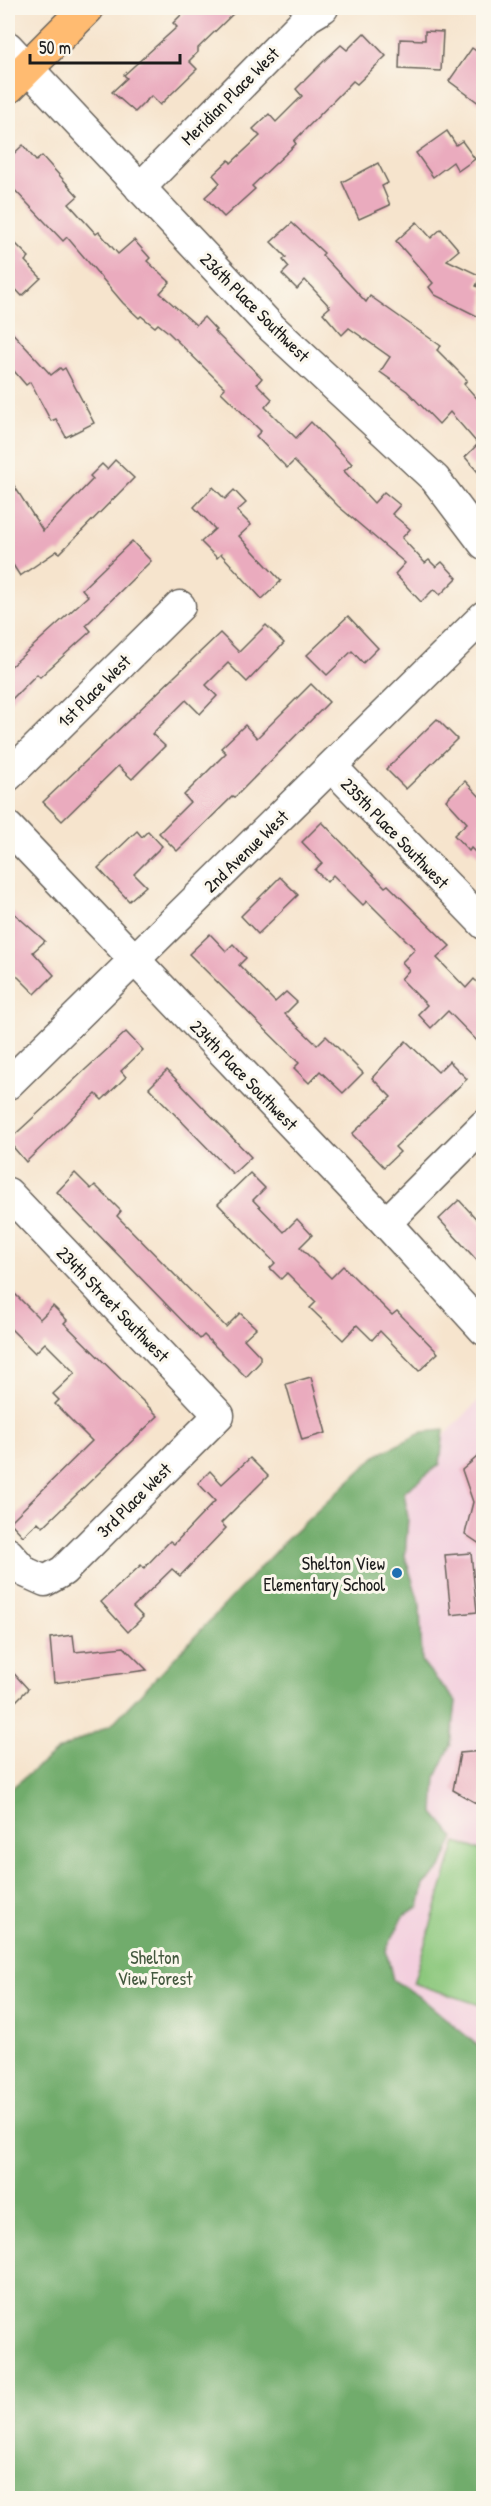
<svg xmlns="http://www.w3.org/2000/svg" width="491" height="2506" viewBox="0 0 491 2506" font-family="'Patrick Hand',sans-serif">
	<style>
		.built { fill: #f3cfde }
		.green { fill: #8cc87d; stroke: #54724c; stroke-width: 1.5 }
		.forest { fill: #71ac6c; stroke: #466444; stroke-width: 1.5 }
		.building { fill: #eaabbe }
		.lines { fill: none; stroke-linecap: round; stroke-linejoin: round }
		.minor-casing { stroke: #68625a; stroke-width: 33 }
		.major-casing { stroke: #68625a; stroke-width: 36 }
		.minor { stroke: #fff; stroke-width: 30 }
		.major { stroke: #ffbb71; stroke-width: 33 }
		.poi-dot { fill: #1f6fb2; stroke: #fbf7ec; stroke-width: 2 }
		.labels { text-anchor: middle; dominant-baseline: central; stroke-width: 6; stroke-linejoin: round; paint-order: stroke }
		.street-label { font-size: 18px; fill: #1c1c1c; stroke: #fbf7ec }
		.poi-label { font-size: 18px; fill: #1c1c1c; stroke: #fbf7ec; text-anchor: end }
		.park-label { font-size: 18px; fill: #43583e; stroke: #fbf7ec }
	</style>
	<rect width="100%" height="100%" fill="#fbf7ec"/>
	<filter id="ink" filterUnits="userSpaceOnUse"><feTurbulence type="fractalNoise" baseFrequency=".0167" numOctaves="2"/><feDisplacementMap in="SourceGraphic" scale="12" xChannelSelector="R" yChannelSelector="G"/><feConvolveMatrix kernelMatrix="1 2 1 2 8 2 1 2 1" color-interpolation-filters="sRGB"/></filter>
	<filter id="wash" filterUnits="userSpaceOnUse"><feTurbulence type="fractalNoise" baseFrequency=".008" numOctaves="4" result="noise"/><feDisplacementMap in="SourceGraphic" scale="24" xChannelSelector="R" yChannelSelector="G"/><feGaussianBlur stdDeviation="1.35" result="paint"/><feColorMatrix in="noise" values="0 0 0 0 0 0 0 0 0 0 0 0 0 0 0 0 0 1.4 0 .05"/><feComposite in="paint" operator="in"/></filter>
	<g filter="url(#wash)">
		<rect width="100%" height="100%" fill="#f6e4cd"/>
		<polygon class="built" points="483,1396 483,2058 455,2085 137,1750"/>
		<polygon class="green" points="456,1842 483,1851 483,2006 413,1983"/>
		<polygon class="forest" points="444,1430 440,1464 404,1492 408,1518 405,1556 420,1605 422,1662 456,1702 451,1745 436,1777 434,1813 454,1837 441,1868 424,1885 419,1907 405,1914 386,1950 393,1980 419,1996 483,2050 483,2498 8,2498 8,1791 57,1751 112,1724 286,1540 377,1455 423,1432"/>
		<g id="blocks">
			<g class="building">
				<polygon points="188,8 239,8 198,48 198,52 189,61 197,69 160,105 151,96 135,112 112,92 127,78 124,75 177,27 173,23"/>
				<polygon points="425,31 443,32 441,71 399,69 400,39 425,40"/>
				<polygon points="364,33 386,56 357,84 353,81 294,141 296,144 252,186 255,189 224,217 205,197 220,183 213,175 229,160 231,163 260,136 253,129 269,114 276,122 302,96 296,89 327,58 341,45 347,50"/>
				<polygon points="472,48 483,56 483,106 449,81"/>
				<polygon points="447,131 456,145 462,141 475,159 458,171 453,162 433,177 416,153"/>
				<polygon points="23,145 36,161 42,156 78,196 69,204 96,234 99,232 118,254 134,240 150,258 147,261 170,282 160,293 196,325 204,317 216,330 214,331 262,378 257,384 272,399 265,407 296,438 311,422 352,464 344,471 374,503 384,492 400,505 392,514 410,529 402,538 425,563 429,560 436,567 442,562 457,578 440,595 434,589 421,602 395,574 405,563 338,506 294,461 287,468 256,436 261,431 221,392 225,388 167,331 158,324 155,327 141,316 139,318 123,303 67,237 63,241 8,183 8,159"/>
				<polygon points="378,163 388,183 382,186 390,205 359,219 342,182"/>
				<polygon points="417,222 431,238 441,229 459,250 447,260 481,276 476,286 483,290 483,319 435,295 429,287 433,283 396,241"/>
				<polygon points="292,223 324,253 322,255 366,302 370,296 441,346 437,350 467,380 464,384 483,405 483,478 465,457 478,444 450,412 439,424 407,391 380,372 390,357 349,328 342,335 323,313 330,307 305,280 297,289 282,274 289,267 283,260 286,257 271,242"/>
				<polygon points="8,236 29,257 25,261 41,278 22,296 8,281"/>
				<polygon points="8,328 51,375 60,368 62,370 65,368 94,423 66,437 56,419 51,421 30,382 26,385 8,364"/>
				<polygon points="115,460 134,478 60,553 57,551 20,576 8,557 8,476 43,531 93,479 90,476 102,464 107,469"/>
				<polygon points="213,487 225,499 234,490 246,503 237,511 251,525 239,536 281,581 262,599 221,554 217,558 201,542 215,529 194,507"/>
				<polygon points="132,541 151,561 86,625 91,631 40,677 37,674 8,703 8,669 88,596 82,589"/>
				<polygon points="348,616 378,648 363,663 352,651 327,675 307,655"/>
				<polygon points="266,625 284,643 247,682 228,663 206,685 217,696 200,714 186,700 152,734 165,746 132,779 118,766 62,821 43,802 220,633 239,652"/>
				<polygon points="311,684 329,702 235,797 233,796 177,851 159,833 190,802 184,795 226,753 221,748 245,725 257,738"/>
				<polygon points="437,719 457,739 406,789 386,769"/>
				<polygon points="465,781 483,800 483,860 471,848 469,851 454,835 467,823 446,800"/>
				<polygon points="322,822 385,887 388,885 450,946 437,958 466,988 474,979 483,988 483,1047 448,1011 431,1028 418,1014 427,1005 401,979 409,970 402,962 415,949 367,901 363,905 333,875 327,882 315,870 322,863 302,842"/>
				<polygon points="137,831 142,837 148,831 162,846 134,874 146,886 129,901 98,868"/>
				<polygon points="280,877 298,895 258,934 241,916"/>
				<polygon points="8,908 45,941 33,952 54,975 35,994 8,967"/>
				<polygon points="210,934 226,951 233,944 246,958 239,965 275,1002 286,992 297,1002 285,1014 317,1045 326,1036 363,1073 343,1093 320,1071 309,1083 294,1068 299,1063 189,954"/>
				<polygon points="126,1032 143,1050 121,1071 126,1077 102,1100 96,1094 26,1162 8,1141"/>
				<polygon points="406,1041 438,1072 449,1061 467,1079 395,1147 400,1152 384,1167 352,1134 391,1097 372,1078"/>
				<polygon points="167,1070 251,1157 233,1174 149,1088"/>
				<polygon points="75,1173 91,1189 95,1185 121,1211 117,1216 226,1327 240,1313 256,1328 244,1339 260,1356 260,1362 246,1377 204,1335 200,1339 57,1192"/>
				<polygon points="250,1173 265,1188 253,1200 284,1232 297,1219 312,1235 300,1247 331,1278 343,1266 392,1315 397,1311 438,1353 419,1371 380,1331 372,1340 357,1325 343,1340 310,1308 316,1302 287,1273 281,1279 270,1268 275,1263 218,1204"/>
				<polygon points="459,1200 483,1226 483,1267 439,1219"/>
				<polygon points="8,1287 40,1319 53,1306 67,1320 64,1323 158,1416 43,1527 38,1522 23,1536 10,1522 92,1441 55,1404 59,1400 53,1394 75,1373 45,1343 35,1353 8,1326"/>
				<polygon points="311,1377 326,1433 302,1440 286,1384"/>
				<polygon points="483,1452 483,1546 465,1534 473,1502 462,1470"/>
				<polygon points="250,1458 268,1476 221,1523 226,1528 180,1576 172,1569 133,1607 143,1617 128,1632 101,1602 141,1565 144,1568 170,1541 174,1544 215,1501 198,1483 210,1471 222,1484"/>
				<polygon points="471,1553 477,1612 451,1615 445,1555"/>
				<polygon points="73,1635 75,1652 124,1647 147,1670 54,1683 50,1638"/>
				<polygon points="8,1667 28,1689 8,1709"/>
				<polygon points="483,1751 483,1807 453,1790 460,1753"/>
			</g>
		</g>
	</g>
	<g filter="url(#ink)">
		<use href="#blocks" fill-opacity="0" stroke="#68625a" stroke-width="1.5"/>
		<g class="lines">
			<g class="minor-casing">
				<g id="minor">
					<polyline points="8,47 272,328 435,479 484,544"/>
					<polyline points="140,188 308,17 323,8"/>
					<polyline points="332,767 484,924"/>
					<polyline points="8,776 180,606"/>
					<polyline points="8,827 386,1223 484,1330"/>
					<polyline points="8,1084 484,616"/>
					<polyline points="8,1193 219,1415 63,1571 45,1581 25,1572 8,1553"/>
					<polyline points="386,1223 484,1125"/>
				</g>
			</g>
			<g class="major-casing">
				<polyline id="major" points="8,87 87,8"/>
			</g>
			<use href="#minor" class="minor"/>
			<use href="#major" class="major"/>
		</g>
	</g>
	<circle class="poi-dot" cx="397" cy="1573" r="6"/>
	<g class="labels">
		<g class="street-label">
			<text transform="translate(230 96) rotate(-45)">Meridian Place West</text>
			<text transform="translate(255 307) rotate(45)">236th Place Southwest</text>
			<text transform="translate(94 691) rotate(-45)">1st Place West</text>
			<text transform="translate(395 833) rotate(46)">235th Place Southwest</text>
			<text transform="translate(246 851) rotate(-44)">2nd Avenue West</text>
			<text transform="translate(244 1075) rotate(46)">234th Place Southwest</text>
			<text transform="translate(113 1304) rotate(46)">234th Street Southwest</text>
			<text transform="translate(134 1500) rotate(-45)">3rd Place West</text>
		</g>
		<g class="poi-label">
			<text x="385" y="1563">Shelton View<tspan x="385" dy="21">Elementary School</tspan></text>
		</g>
		<g class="park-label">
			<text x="155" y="1957">Shelton<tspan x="155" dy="21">View Forest</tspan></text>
		</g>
	</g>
	<rect width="491" height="2506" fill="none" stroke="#fbf7ec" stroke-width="30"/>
	<path d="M30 54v9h150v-9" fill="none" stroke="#1c1c1c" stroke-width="3"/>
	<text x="39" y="54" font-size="18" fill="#1c1c1c" stroke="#fbf7ec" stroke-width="4.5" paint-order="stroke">50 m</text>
</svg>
